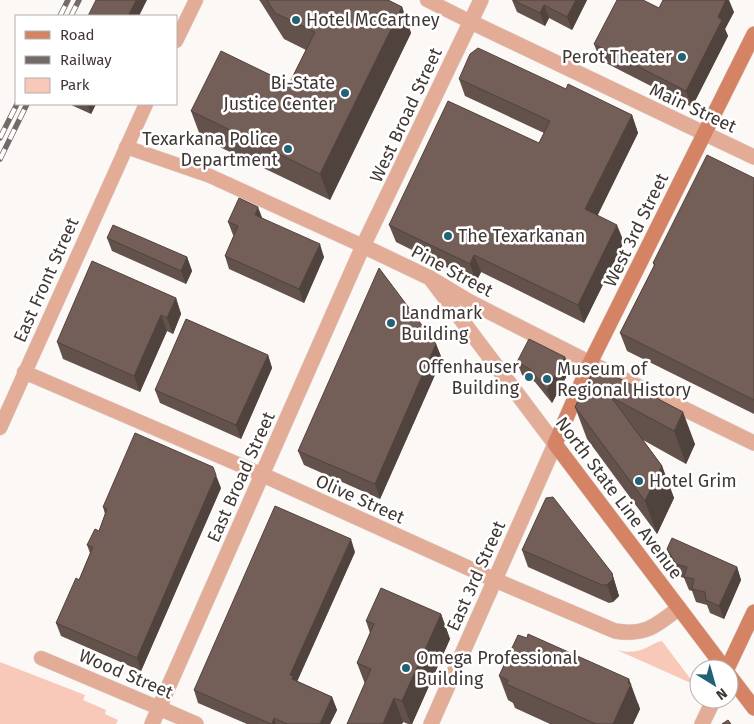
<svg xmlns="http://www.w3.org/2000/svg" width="754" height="724" viewBox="0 0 754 724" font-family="'Fira Sans',sans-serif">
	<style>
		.green { fill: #f8c9b8 }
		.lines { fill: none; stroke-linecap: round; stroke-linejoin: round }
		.minor-casing { stroke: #dad5d3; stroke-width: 15 }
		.tertiary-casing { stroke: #dad5d3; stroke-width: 16 }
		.secondary-casing { stroke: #dad5d3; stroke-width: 16 }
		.minor { stroke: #e3ac96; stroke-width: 14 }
		.tertiary { stroke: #e3ac96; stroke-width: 15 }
		.secondary { stroke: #d48465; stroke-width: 15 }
		.rail-casing { stroke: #726a67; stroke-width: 5.5 }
		.rail { stroke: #fff; stroke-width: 4; stroke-dasharray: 11; stroke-linecap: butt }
		.wall { fill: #63524b }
		.shaded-wall { fill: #50423d }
		.building { fill: #735f57; stroke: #50423d }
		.poi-dot { fill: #216276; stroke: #fff; stroke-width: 2 }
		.labels { text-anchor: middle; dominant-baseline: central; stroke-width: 5; stroke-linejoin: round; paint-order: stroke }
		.poi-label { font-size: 18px; fill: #413835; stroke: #fff; text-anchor: start }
		.street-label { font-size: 18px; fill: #413835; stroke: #fff }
	</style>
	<rect width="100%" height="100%" fill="#fcf8f6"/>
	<g class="green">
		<path d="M662,641l30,40 1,3 -76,-34c10,3 20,2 29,-2 6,-3 10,-6 16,-7z"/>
		<polygon points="0,662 85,695 83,700 106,710 105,714 118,720 116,724 0,724"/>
	</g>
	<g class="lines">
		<g class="minor-casing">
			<g id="minor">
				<polyline points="427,0 471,22"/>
				<polyline points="176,41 196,0"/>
				<polyline points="126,147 210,176 363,246"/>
				<polyline points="24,372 263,475"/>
				<polyline points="0,428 146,104"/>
				<polyline points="41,658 159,708"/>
			</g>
		</g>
		<g class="tertiary-casing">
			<g id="tertiary">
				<polyline points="471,22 754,157"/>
				<polyline points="363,246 430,278 470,302 590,363 754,443"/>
				<polyline points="430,278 555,444 431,724"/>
				<path d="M263,475l232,105 120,51c30,5 41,-5 64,-23"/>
				<polyline points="159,708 196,724"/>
				<polyline points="152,724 363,246 481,0"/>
				<polyline points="702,724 714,699"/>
			</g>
		</g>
		<g class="secondary-casing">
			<g id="secondary">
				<polyline points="725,669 555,444 590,363 754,34"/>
				<polyline points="727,669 754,612"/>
				<polyline points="729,675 754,708"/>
			</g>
		</g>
		<use href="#minor" class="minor"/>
		<use href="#tertiary" class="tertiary"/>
		<use href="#secondary" class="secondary"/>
		<g class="rail-casing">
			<g id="rail">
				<polyline points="60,16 68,0"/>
				<polyline points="71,16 79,0"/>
				<polyline points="0,138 17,104"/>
				<polyline points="0,159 27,104"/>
			</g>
		</g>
		<use href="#rail" class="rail"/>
	</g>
	<g class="wall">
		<polygon points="259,0 388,0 402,7 411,33 330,200 201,138 191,111 289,84 306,50 284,39 260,1"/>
		<polygon points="512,0 587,0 572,30 549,18 545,26 517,12"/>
		<polygon points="659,8 734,12 725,29 728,36 692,107 600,60 594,44"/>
		<polygon points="459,79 566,89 632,115 638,133 597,215 624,242 584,323 481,272 476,282 396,242 389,225 539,143 544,133 465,96"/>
		<polygon points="69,104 96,104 91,114"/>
		<polygon points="754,178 754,414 627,351 620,333 654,266 653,263"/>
		<polygon points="262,218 324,257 304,303 229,269 225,256 234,235 233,235 228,222"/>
		<polygon points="107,238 187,257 192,271 186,284 112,251"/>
		<polygon points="176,298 181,314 173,334 167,331 140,392 63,359 57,342"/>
		<polygon points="436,344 442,359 380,499 304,465 298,451"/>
		<polygon points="268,355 272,368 241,439 160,403 155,390"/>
		<polygon points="565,357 570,370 552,403 535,382 522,375 517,362"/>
		<polygon points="596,366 695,444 686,464 643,440 662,466 674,498 657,534 587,439 575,407"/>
		<polygon points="221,488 141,671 61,636 56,623 79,580 90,553 87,545 99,531 105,514 103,507"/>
		<polygon points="667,549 737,567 741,580 724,619 710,613 707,605 696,602 692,591 689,590 684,578 681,577 672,562"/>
		<polygon points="522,550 612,573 619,596 613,602 609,603 528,567"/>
		<polygon points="355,552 297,681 332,697 337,710 330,724 247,724 198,703 194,690"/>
		<polygon points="441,614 450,639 412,724 408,724 403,722 402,724 347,724 365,684 357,663 370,633 366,621"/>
		<polygon points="499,676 638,703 640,709 633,724 550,724 515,708 513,703 508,700"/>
	</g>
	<g class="shaded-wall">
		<polygon points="136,0 147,0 139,16 128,16"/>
		<polygon points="576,0 587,0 572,30 567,17"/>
		<polygon points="721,0 729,0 734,12 725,29 728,36 692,107 686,91 718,17"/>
		<polygon points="544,5 549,18 545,26 540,13"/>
		<polygon points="402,7 411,33 330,200 320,174"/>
		<polygon points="87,104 96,104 91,114"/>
		<polygon points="632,115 638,133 592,227 585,209"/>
		<polygon points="258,207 263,220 255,215"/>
		<polygon points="617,225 624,242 584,323 578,305"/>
		<polygon points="320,244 324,257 304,303 299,289"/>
		<polygon points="474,255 481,272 476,282 470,264"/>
		<polygon points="187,257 192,271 186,284 181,271"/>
		<polygon points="176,298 181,314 173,334 167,318"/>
		<polygon points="161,315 167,331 140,392 134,376"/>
		<polygon points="436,344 442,359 380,499 375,484"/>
		<polygon points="268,355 272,368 241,439 236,425"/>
		<polygon points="565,357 570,370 552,403 547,390"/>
		<polygon points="683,412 695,444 686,464 674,431"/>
		<polygon points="662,466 674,498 657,534 645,501"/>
		<polygon points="216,475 221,488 141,671 137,658"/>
		<polygon points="351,539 355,552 296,684 290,675"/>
		<polygon points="737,567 741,580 724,619 719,606"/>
		<polygon points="612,573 619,596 613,602 607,585"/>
		<polygon points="441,614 450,639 412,724 411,724 402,701"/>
		<polygon points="629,679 640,709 633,724 613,724"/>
		<polygon points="332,697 337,710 330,724 320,724"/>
		<polygon points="394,698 403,722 402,724 383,724"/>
		<polygon points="274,718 276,724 272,724"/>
	</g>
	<g class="building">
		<polygon points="96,0 136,0 128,16 88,16"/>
		<polygon points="267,0 388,0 402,7 320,174 191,111 221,51 289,84 315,32 275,13"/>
		<polygon points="513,0 576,0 567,17 544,5 540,13"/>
		<polygon points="617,0 643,0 659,8 663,0 726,0 718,17 722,20 686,91 594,44"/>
		<polygon points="478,48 566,89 568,84 632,115 585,209 617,225 578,305 474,255 470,264 389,225 448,101 539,143 550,121 459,79 470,54"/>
		<polygon points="707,155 754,178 754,400 620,333 655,264 653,263"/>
		<polygon points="239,198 258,207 255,215 320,244 299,289 225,256 238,226 228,222"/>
		<polygon points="113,225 187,257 181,271 107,238"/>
		<polygon points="92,261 176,298 167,318 161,315 134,376 57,342"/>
		<polygon points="379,268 436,344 375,484 298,451"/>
		<polygon points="186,319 268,355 236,425 155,390"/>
		<polygon points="529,339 565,357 547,390 530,369 517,362"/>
		<polygon points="596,366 683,412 674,431 611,397 662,466 645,501 575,407"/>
		<polygon points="135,433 213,467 216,475 137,658 56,623 76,578 79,580 93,547 87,545 95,529 99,531 107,509 103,507"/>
		<polygon points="553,497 612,573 613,579 607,585 602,585 522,550 546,498"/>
		<polygon points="275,506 351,539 290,675 293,676 292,679 332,697 320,724 287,724 274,718 272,724 271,724 194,690"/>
		<polygon points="672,538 737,567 719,606 706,600 705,592 692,589 694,579 684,577 687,567 676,564 667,549"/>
		<polygon points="381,588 441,614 402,701 394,698 383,724 347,724 371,669 357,663 374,624 366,621"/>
		<polygon points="528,634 629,679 628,683 631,684 613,724 596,724 506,684 508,680 499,676 518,635 527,638"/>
		<polygon points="728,720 731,724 722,724"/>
	</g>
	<g class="poi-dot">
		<circle cx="296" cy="20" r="5"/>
		<circle cx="682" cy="57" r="5"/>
		<circle cx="345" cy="93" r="5"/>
		<circle cx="288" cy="149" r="5"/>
		<circle cx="448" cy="236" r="5"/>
		<circle cx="391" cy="323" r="5"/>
		<circle cx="529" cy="377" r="5"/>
		<circle cx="547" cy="379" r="5"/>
		<circle cx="639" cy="481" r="5"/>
		<circle cx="406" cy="668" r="5"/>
	</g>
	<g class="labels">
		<g class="poi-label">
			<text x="306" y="20">Hotel McCartney</text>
			<text x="672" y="57" text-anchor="end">Perot Theater</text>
			<text x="335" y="83" text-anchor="end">Bi-State<tspan x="335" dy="21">Justice Center</tspan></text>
			<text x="278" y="139" text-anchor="end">Texarkana Police<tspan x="278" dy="21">Department</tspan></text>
			<text x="458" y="236">The Texarkanan</text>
			<text x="401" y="313">Landmark<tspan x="401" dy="21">Building</tspan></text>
			<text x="519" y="367" text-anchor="end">Offenhauser<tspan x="519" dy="21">Building</tspan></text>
			<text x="557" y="369">Museum of<tspan x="557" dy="21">Regional History</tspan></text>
			<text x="649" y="481">Hotel Grim</text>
			<text x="416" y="658">Omega Professional<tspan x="416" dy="21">Building</tspan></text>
		</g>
		<g class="street-label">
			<text transform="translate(693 108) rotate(25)">Main Street</text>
			<text transform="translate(406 115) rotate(-65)">West Broad Street</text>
			<text transform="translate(636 230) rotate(-64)">West 3rd Street</text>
			<text transform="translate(452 271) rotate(28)">Pine Street</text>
			<text transform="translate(46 280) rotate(-66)">East Front Street</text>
			<text transform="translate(241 477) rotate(-66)">East Broad Street</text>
			<text transform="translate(619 498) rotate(53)">North State Line Avenue</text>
			<text transform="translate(360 499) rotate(24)">Olive Street</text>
			<text transform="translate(476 576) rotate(-66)">East 3rd Street</text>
			<text transform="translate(126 674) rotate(23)">Wood Street</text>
		</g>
	</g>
	<rect x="15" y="15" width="162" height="90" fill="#ffffff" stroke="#b3afae"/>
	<rect x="25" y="31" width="25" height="8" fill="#d48465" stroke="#b3afae"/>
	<text x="60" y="40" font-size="15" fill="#413835">Road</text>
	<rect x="25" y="56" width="25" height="8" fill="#726a67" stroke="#b3afae"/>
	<text x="60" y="65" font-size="15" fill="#413835">Railway</text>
	<rect x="25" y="78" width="25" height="15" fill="#f8c9b8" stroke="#b3afae"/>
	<text x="60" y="90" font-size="15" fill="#413835">Park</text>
	<g transform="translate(714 684) rotate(143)"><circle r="24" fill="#ffffff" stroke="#b3afae"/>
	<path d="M0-4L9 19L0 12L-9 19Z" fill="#216276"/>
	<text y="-8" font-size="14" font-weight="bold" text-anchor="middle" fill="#413835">N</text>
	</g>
</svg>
